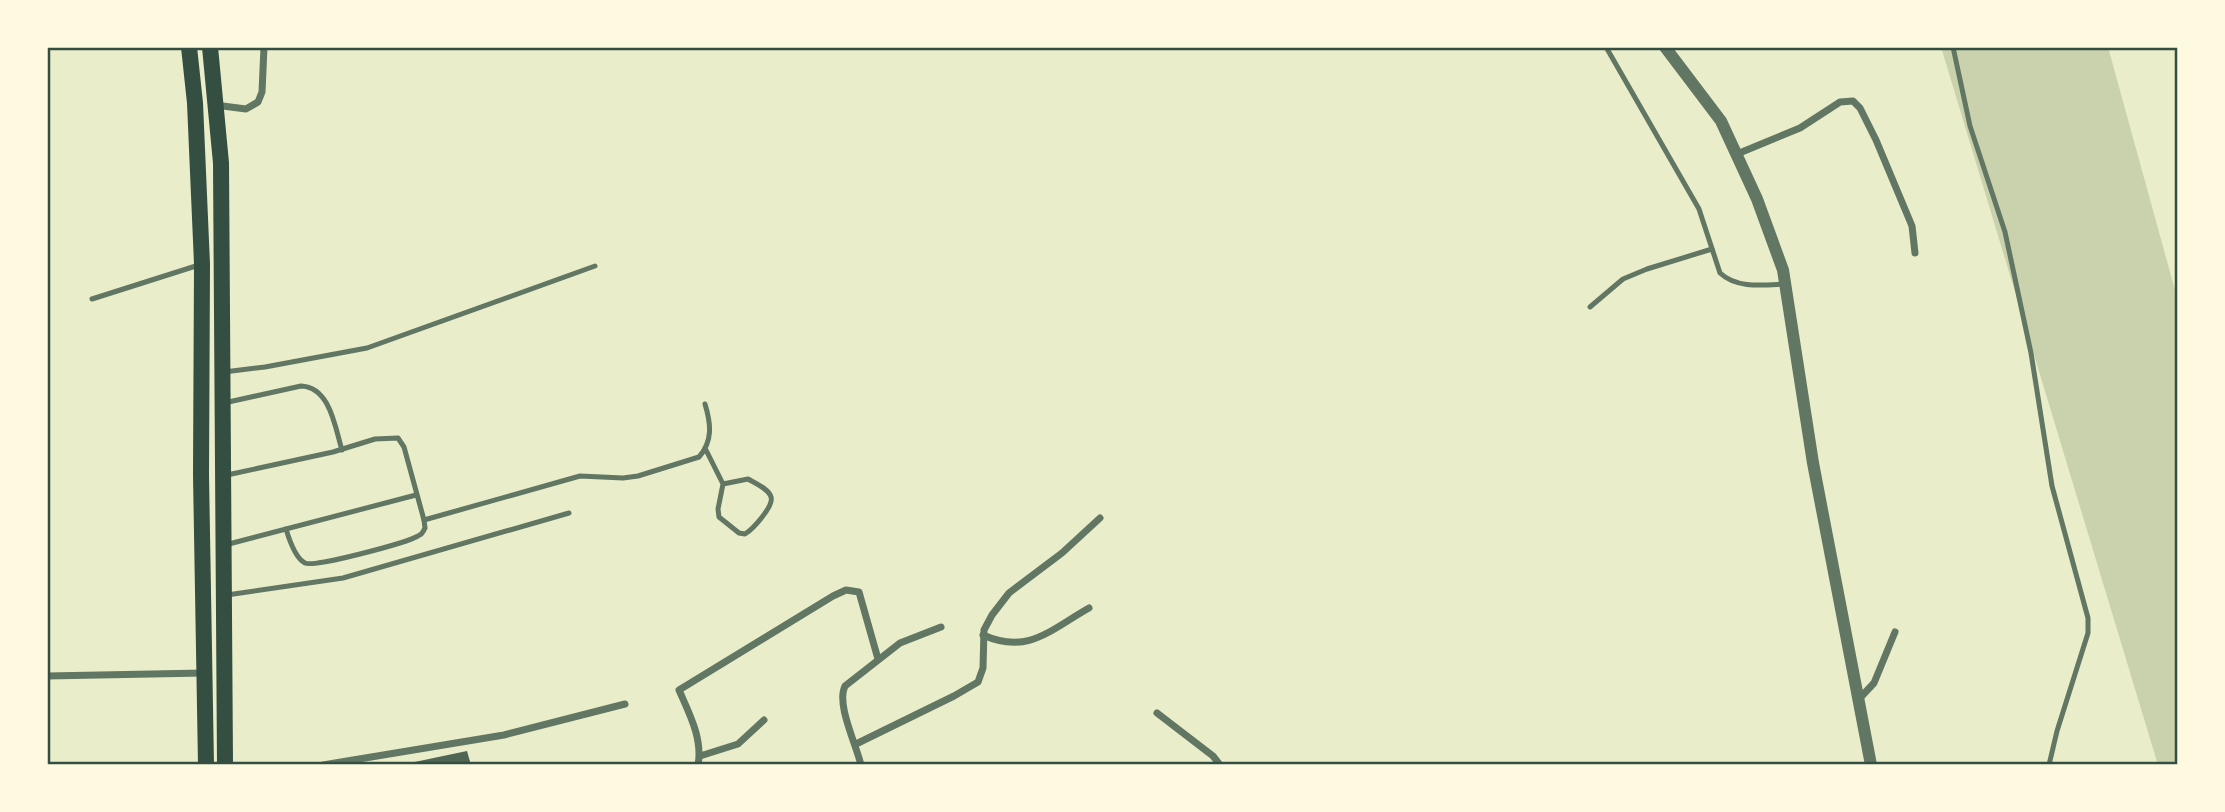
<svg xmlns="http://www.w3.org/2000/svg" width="2225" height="812" viewBox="0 0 2225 812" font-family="'IBM Plex Sans',sans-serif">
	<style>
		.green { fill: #cad2ad }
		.building { fill: #4f6655 }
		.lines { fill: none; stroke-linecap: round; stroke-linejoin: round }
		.service { stroke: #617663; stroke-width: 5 }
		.minor { stroke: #617663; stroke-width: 7 }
		.tertiary { stroke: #617663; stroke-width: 12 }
		.trunk { stroke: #344e41; stroke-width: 16 }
		.neatline { fill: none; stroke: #344e41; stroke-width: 2.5 }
	</style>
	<rect width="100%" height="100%" fill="#e9edc9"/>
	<polygon class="green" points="1941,47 2108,47 2178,301 2178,765 2158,765"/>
	<polygon class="building" points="467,751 471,765 405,765 405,764"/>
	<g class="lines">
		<g class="service">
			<path d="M1606,47l93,162 21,64c17,16 44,12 65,11"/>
			<polyline points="1953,47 1970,126 2005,232 2031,353 2052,486 2088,618 2088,633 2057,731 2049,765"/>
			<polyline points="92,299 199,265"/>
			<polyline points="1590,307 1623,279 1647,269 1712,249"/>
			<polyline points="224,372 265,367 367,348 595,266"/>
			<path d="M224,403l77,-17c29,1 34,41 41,64"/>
			<path d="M706,450l17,34 -5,25 1,8 20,16 6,1c8,-5 29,-28 26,-37 -2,-8 -16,-14 -23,-18l-25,5"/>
			<path d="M227,475l106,-23 42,-13 23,-1 6,9 20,73 1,8c-3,5 -2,6 -7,8 -12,7 -105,32 -113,27 -10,-5 -16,-24 -19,-34"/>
			<path d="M424,520l156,-44 43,2 15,-2 61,-19c14,-16 12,-33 6,-53"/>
			<polyline points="225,545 416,495"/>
			<polyline points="227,595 343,578 569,513"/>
		</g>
		<g class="minor">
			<polyline points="215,105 246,109 258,102 262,92 264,47"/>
			<polyline points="1737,154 1800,128 1840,102 1853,101 1860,108 1876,140 1912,226 1915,253"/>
			<path d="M983,635c45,20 67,-5 106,-27"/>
			<polyline points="47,676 204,673"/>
			<polyline points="1859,699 1874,683 1895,632"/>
			<polyline points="1157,713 1213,756 1220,765"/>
			<polyline points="856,744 954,696 978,682 983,668 984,630 992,615 1009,593 1062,553 1100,518"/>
			<polyline points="700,756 738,744 764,720"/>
			<polyline points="323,765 504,735 625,704"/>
			<path d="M698,765c5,-26 -9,-52 -19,-75l154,-94 13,-6 13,2 19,67"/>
			<path d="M861,765c-5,-21 -25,-61 -16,-79l55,-43 41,-16"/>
		</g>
		<polyline class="tertiary" points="1665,47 1721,121 1757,199 1783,270 1813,463 1871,765"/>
		<g class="trunk">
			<polyline points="189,47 195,103 202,264 201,475 206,765"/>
			<polyline points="210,47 221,163 225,765"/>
		</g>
	</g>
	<rect width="2225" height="812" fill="none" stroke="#fefae0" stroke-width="98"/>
	<rect x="49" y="49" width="2127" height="714" class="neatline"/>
</svg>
